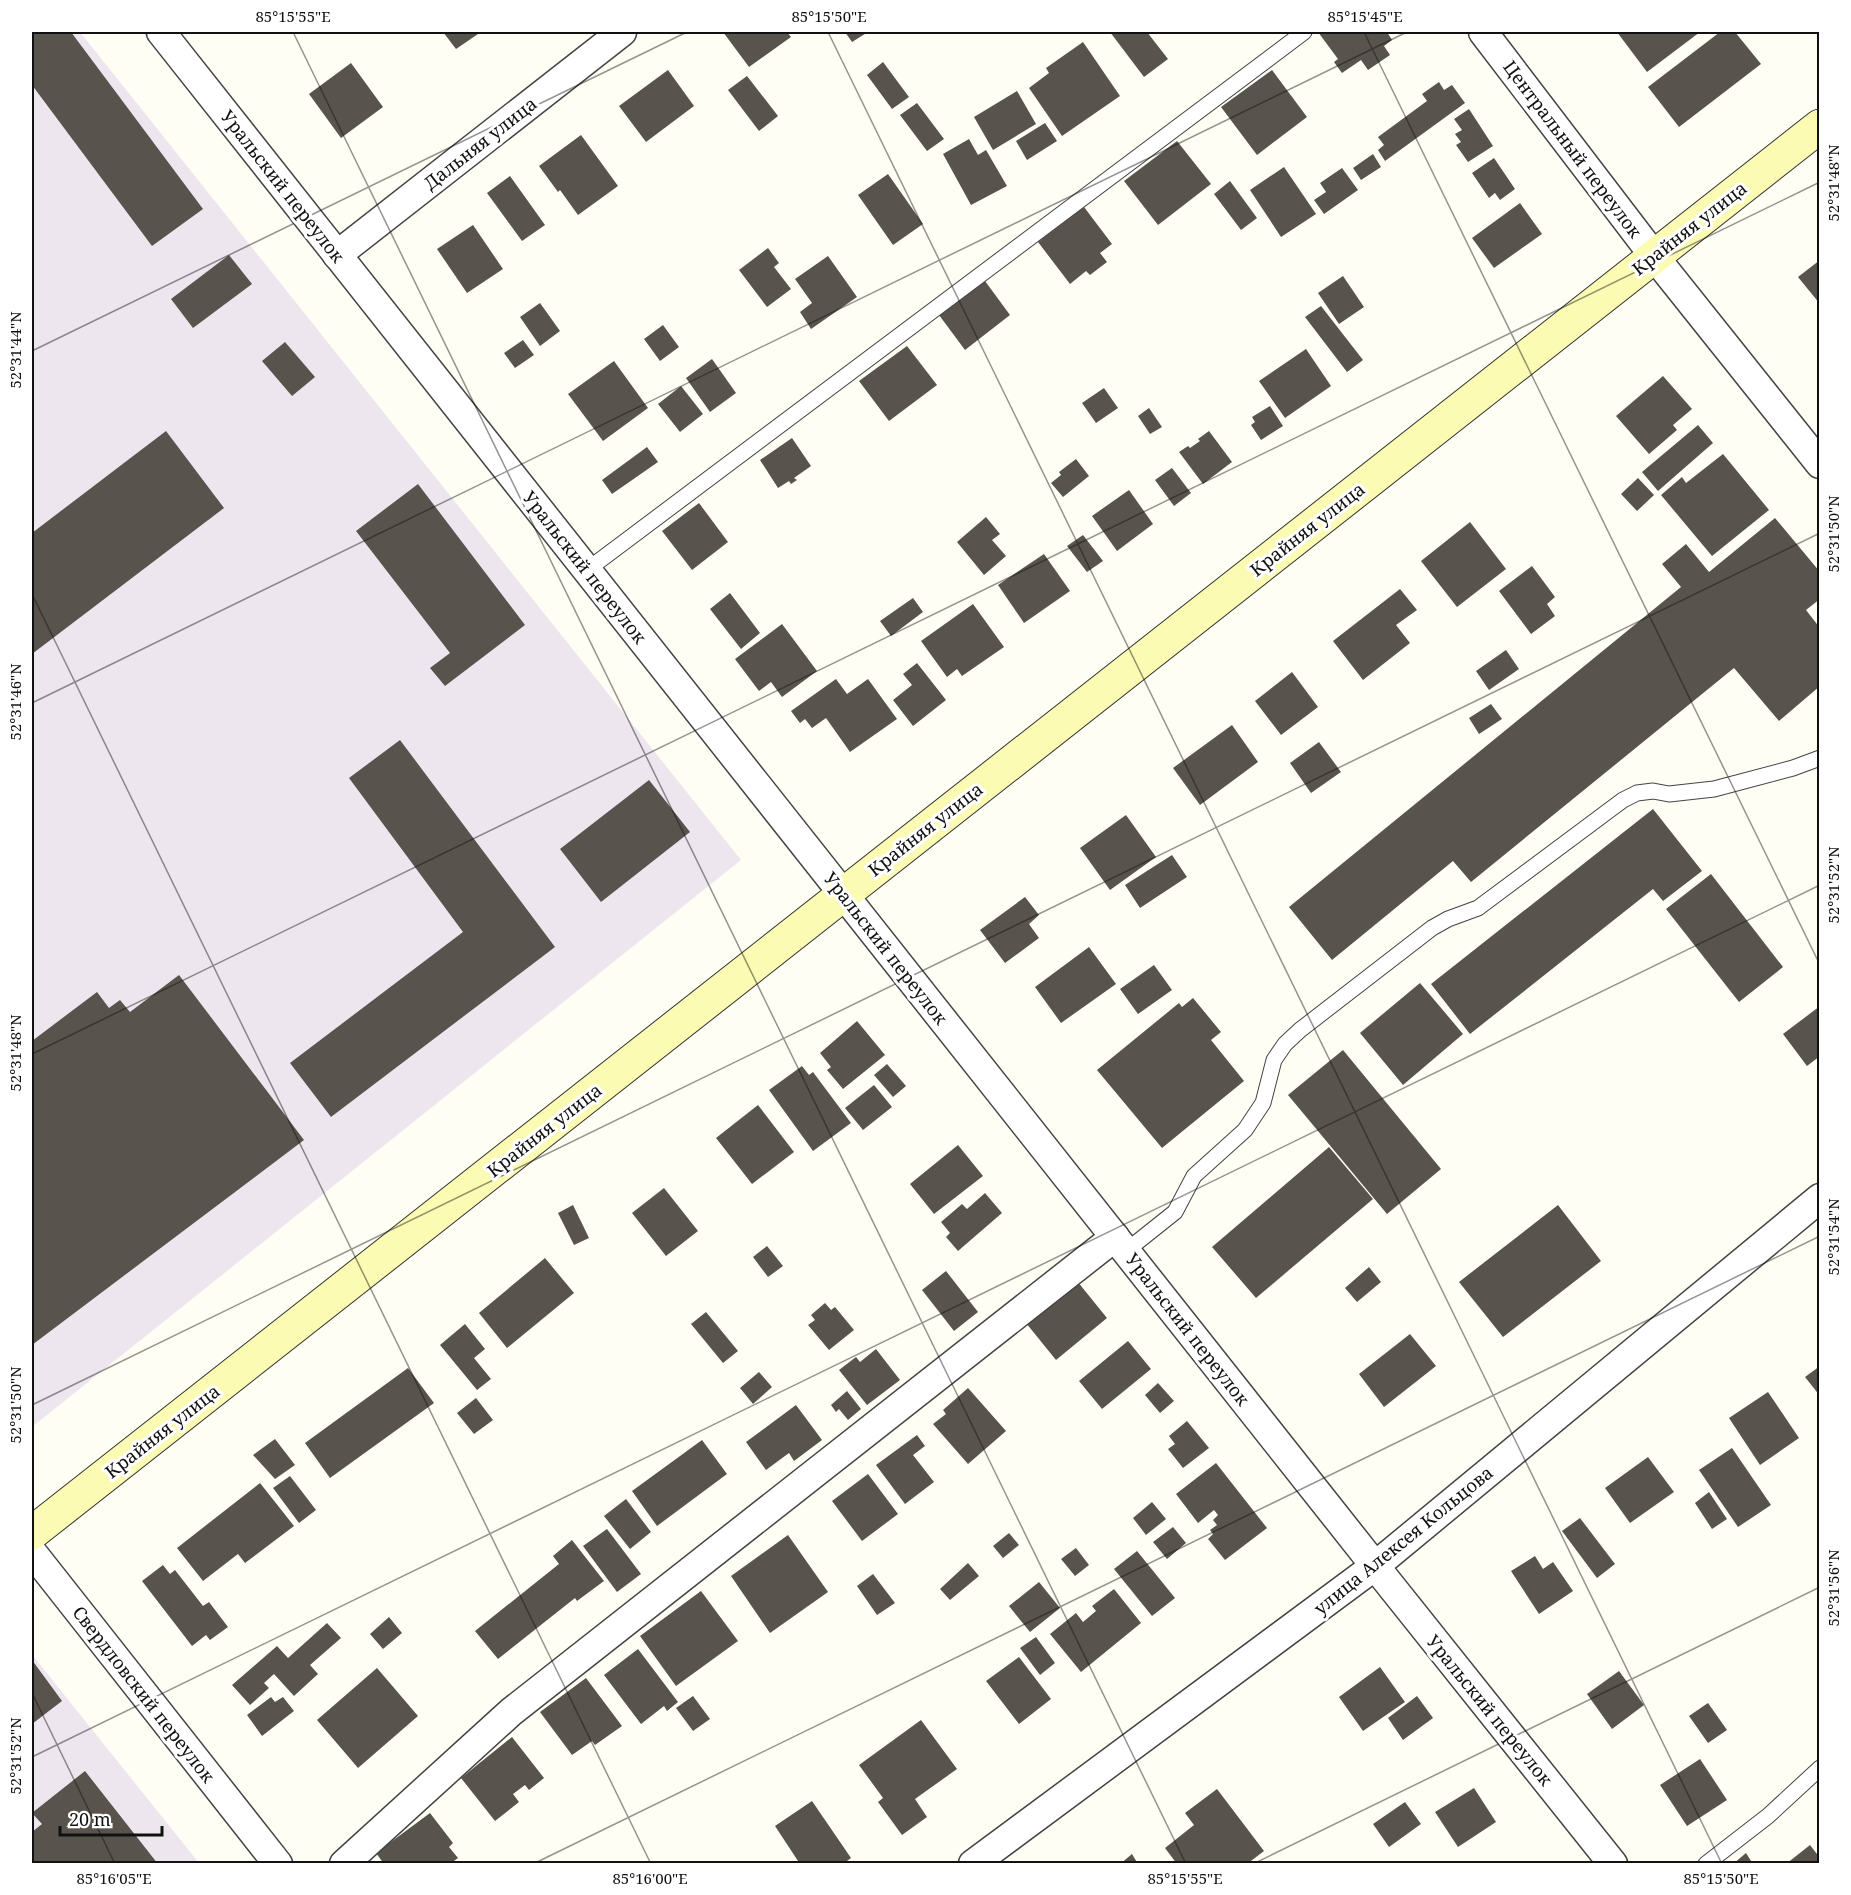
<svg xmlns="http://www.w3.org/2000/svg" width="1851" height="1895" viewBox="0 0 1851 1895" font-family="'Noto Serif',serif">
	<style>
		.industrial { fill: #eee6ee }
		.building { fill: #59534d }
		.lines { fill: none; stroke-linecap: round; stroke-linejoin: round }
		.service-casing { stroke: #444; stroke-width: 17 }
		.minor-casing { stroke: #444; stroke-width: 31 }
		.secondary-casing { stroke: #333; stroke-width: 35 }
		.service { stroke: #fff; stroke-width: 15 }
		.minor { stroke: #fff; stroke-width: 28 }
		.secondary { stroke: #fbfbb3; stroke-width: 33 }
		.ticks { fill: none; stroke: #111; stroke-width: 1.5; stroke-opacity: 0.45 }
		.labels { text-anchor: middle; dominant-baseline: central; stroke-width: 6; stroke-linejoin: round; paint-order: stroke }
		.street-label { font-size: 18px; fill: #111; stroke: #fff }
		.neatline { fill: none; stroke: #111; stroke-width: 2 }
		.ticks-label { font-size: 15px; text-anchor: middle; fill: #111 }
	</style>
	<rect width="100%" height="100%" fill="#fffef5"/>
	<g class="industrial">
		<polygon points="32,32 80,32 741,860 32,1427"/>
		<polygon points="34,1657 199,1863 32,1864 32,1659"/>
	</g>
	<g class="building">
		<polygon points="32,32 71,32 203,209 152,246 32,85"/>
		<polygon points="443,32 481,32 456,49"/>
		<polygon points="723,32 787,32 791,37 749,67"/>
		<polygon points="845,32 868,32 852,42"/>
		<polygon points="1110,32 1147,32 1168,59 1144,77"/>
		<polygon points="1318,32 1387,32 1392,40 1384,46 1390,55 1368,70 1361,60 1342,73 1334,62 1338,59"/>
		<polygon points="1617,32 1700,32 1647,72"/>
		<polygon points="1720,32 1735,32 1761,64 1679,127 1648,87"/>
		<polygon points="1083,42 1120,96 1062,136 1029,88 1049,73 1046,68"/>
		<polygon points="883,62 909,97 892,109 867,75"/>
		<polygon points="351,63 383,107 341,138 309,94"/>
		<polygon points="668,70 694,106 646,142 619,106"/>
		<polygon points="1272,70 1307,117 1257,155 1221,107"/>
		<polygon points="747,76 778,116 759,131 728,90"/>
		<polygon points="1439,82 1444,90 1452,85 1465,103 1385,161 1378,150 1384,145 1378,137 1427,101 1422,94"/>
		<polygon points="1017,91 1036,124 993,150 974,117"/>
		<polygon points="917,103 944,139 927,151 900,115"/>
		<polygon points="1469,109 1493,146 1468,162 1456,145 1461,142 1455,134 1462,130 1454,119"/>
		<polygon points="1045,123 1057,141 1027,160 1016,141"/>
		<polygon points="581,135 618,186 578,215 560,190 558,192 539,166"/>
		<polygon points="969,139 978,155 986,150 1007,186 971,205 943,154"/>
		<polygon points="1177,141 1211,184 1158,225 1124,181"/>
		<polygon points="1373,154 1381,167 1361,180 1353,168"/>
		<polygon points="1494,158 1515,189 1500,200 1495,193 1489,198 1472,173"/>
		<polygon points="1284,167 1316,214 1281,237 1250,190"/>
		<polygon points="1342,168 1358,190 1324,214 1314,200 1326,192 1320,183"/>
		<polygon points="888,174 923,224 893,245 858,195"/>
		<polygon points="510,176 545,225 522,241 487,193"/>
		<polygon points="1230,181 1257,218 1241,230 1214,194"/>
		<polygon points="1520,203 1542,234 1494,268 1472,238"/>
		<polygon points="1084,207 1112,244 1100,253 1107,262 1090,275 1086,271 1070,284 1038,242"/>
		<polygon points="473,225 503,269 467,293 437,249"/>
		<polygon points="768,248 779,263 774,267 791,289 767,307 739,270"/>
		<polygon points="229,255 252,284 193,328 171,299"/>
		<polygon points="828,256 857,297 811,329 800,312 812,303 795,279"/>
		<polygon points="1820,260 1820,304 1798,277"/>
		<polygon points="1343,276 1364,307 1339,324 1318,293"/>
		<polygon points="985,281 1010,315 965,350 939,315"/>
		<polygon points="540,303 560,331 540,346 520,317"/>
		<polygon points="1321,306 1363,360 1347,372 1305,317"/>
		<polygon points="663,325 679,347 660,361 644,339"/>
		<polygon points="523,340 534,355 515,368 504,353"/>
		<polygon points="285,342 315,377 292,396 262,361"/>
		<polygon points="907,346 937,385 889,421 859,381"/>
		<polygon points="1306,349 1331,386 1285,418 1259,381"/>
		<polygon points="712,359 736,393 710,412 686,378"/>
		<polygon points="614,361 648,408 603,441 568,394"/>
		<polygon points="1663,376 1692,409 1673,425 1677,430 1649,454 1616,416"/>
		<polygon points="681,386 703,414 680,432 658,404"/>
		<polygon points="1104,388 1118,408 1096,423 1082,403"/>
		<polygon points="1270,406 1283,426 1261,440 1251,425 1255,422 1252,417"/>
		<polygon points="1149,408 1162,427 1150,434 1138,416"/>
		<polygon points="1698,425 1713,443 1658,491 1642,472"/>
		<polygon points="166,431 224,508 32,654 32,533"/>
		<polygon points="1209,431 1232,462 1203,484 1179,452 1188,446 1190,448 1200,441 1198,439"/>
		<polygon points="792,438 811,466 794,478 797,480 791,484 789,481 778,488 760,460"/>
		<polygon points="647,447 658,462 612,494 602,480"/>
		<polygon points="1723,454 1769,510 1712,556 1661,495 1682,477 1686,483"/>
		<polygon points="1076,459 1089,476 1063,497 1051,483 1061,475 1059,472"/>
		<polygon points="1172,468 1191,493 1174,506 1155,480"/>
		<polygon points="1638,478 1654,495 1637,511 1621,494"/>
		<polygon points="418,484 525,625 445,686 430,668 450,653 356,531"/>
		<polygon points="1129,490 1153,524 1117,551 1092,516"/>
		<polygon points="699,503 728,542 692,570 662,531"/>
		<polygon points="986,517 1000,534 992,540 1006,556 984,575 957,542"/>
		<polygon points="1775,518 1820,572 1820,599 1806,610 1820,628 1820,686 1779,721 1734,668 1471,882 1453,861 1332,960 1289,907 1681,587 1662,564 1686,544 1709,572"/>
		<polygon points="1470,522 1506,569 1457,607 1421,561"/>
		<polygon points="1083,535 1103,561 1087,572 1067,546"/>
		<polygon points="1044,554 1070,591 1024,623 998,585"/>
		<polygon points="1532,566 1555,597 1547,604 1555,616 1531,634 1499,591"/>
		<polygon points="1400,589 1417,610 1396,625 1410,643 1363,680 1333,641"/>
		<polygon points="730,593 760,633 741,649 710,609"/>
		<polygon points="913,598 923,612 891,636 880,621"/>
		<polygon points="973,604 1004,647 962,676 957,669 947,677 921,641"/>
		<polygon points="782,624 817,671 782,697 771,682 759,691 735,659"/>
		<polygon points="1506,650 1519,669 1489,690 1476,671"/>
		<polygon points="917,663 946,700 913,726 893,700 912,685 903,674"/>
		<polygon points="1292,672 1318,707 1281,735 1255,701"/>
		<polygon points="836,679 847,694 868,679 897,719 850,752 826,718 812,728 805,719 800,723 791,711"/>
		<polygon points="1491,704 1502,719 1479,734 1469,718"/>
		<polygon points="1232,725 1258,762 1200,805 1173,768"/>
		<polygon points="400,740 555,947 331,1117 290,1063 463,932 349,778"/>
		<polygon points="1319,742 1341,772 1311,793 1290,763"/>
		<polygon points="649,780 690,832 601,902 560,849"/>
		<polygon points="1653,809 1702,871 1663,901 1653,889 1470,1034 1431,984"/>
		<polygon points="1126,815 1156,857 1110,890 1080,848"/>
		<polygon points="1172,855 1187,877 1140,908 1125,885"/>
		<polygon points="1711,874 1783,967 1739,1002 1666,909"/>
		<polygon points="1025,897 1039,915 1029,924 1039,938 1005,963 980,930"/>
		<polygon points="1089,947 1116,984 1061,1023 1035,987"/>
		<polygon points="1154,965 1172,990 1138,1014 1120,989"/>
		<polygon points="179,975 304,1140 32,1345 32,1041 97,992 109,1008 120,1000 130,1012"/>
		<polygon points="1420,983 1463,1034 1403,1085 1360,1033"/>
		<polygon points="1193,998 1221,1032 1211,1040 1244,1081 1162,1148 1097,1070 1179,1003 1182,1007"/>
		<polygon points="1820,1006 1820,1056 1807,1066 1783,1034"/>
		<polygon points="857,1021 885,1055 843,1089 827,1070 831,1067 820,1053"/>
		<polygon points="1343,1050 1441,1169 1387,1214 1288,1095"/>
		<polygon points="887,1064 906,1086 893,1097 874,1075"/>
		<polygon points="802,1066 809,1075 813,1072 851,1123 813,1151 769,1090"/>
		<polygon points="874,1085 892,1107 863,1130 845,1108"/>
		<polygon points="758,1105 794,1152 752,1184 716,1138"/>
		<polygon points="958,1145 983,1176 934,1214 910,1184"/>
		<polygon points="1329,1147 1373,1199 1256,1298 1212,1247"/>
		<polygon points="664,1188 698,1231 666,1256 632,1213"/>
		<polygon points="985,1193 1002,1213 958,1251 946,1237 950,1233 941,1222 962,1204 967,1209"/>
		<polygon points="573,1205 589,1238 574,1245 558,1213"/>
		<polygon points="1558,1205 1601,1261 1503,1337 1459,1282"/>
		<polygon points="767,1246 783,1266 768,1277 753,1257"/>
		<polygon points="545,1258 574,1293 507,1348 479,1313"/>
		<polygon points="1369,1267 1381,1282 1357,1302 1345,1288"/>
		<polygon points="946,1271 978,1312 954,1331 922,1290"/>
		<polygon points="1077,1281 1107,1318 1056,1360 1026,1323"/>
		<polygon points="825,1303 831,1310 835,1307 854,1330 829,1350 808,1325 815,1320 811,1315"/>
		<polygon points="706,1312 738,1351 723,1363 691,1324"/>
		<polygon points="465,1324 485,1349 474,1358 491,1379 477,1390 440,1345"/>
		<polygon points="1410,1334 1436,1366 1384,1407 1359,1374"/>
		<polygon points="1128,1341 1151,1369 1102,1409 1079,1381"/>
		<polygon points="876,1349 900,1380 867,1405 839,1370 856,1357 860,1362"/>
		<polygon points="1820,1366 1820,1396 1805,1377"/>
		<polygon points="408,1368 434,1403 330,1478 305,1443"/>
		<polygon points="759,1372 772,1387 753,1404 740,1388"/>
		<polygon points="1158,1383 1174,1401 1160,1413 1145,1395"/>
		<polygon points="968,1388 1006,1431 968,1464 933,1424 946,1414 943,1410"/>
		<polygon points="847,1391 861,1409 848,1420 839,1409 836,1412 831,1405"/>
		<polygon points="1768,1392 1799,1438 1760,1465 1729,1418"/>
		<polygon points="476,1398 493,1420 474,1434 457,1413"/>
		<polygon points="796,1405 822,1440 794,1461 789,1453 766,1470 746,1442"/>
		<polygon points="1187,1421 1209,1448 1183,1468 1168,1449 1175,1444 1169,1436"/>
		<polygon points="917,1435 925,1446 913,1455 934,1482 905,1504 876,1465"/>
		<polygon points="275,1439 295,1465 275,1479 253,1455"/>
		<polygon points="702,1440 727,1474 657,1526 632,1491"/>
		<polygon points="1732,1448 1771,1505 1738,1527 1699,1470"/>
		<polygon points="1648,1457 1674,1492 1630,1523 1605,1488"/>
		<polygon points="1216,1463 1267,1528 1225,1560 1208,1539 1213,1534 1210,1530 1217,1525 1213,1520 1218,1515 1214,1510 1198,1523 1176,1494"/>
		<polygon points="868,1474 898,1514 862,1541 832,1501"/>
		<polygon points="290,1476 316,1510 299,1523 273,1488"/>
		<polygon points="260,1483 294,1526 245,1563 238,1554 203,1581 177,1548"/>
		<polygon points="1709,1492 1727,1519 1712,1529 1695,1503"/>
		<polygon points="626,1499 651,1532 630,1549 604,1516"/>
		<polygon points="1152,1502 1166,1519 1146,1535 1133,1518"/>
		<polygon points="1580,1518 1615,1564 1597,1578 1562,1531"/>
		<polygon points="1173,1527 1186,1543 1167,1559 1153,1542"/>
		<polygon points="607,1529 641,1574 617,1592 583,1546"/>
		<polygon points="1009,1533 1019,1545 1003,1558 993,1546"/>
		<polygon points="788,1535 828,1592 770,1633 731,1576"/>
		<polygon points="572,1540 604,1581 577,1601 575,1598 498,1659 475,1631 559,1564 553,1556"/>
		<polygon points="1076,1548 1089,1565 1075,1576 1061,1559"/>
		<polygon points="1137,1551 1175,1598 1152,1616 1114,1569"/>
		<polygon points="1535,1556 1543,1569 1553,1562 1573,1591 1539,1614 1511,1571"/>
		<polygon points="968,1563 979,1576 950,1600 940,1589"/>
		<polygon points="163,1565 170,1574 175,1570 203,1606 209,1602 228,1627 210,1640 206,1635 192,1646 142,1581"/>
		<polygon points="873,1574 895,1603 877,1615 857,1586"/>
		<polygon points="1039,1582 1060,1608 1030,1632 1009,1606"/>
		<polygon points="1114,1589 1141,1623 1081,1672 1050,1634 1076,1613 1083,1622 1096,1611 1092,1606"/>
		<polygon points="701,1591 738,1641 676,1686 640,1636"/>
		<polygon points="389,1617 402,1633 383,1649 370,1634"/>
		<polygon points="327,1623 341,1638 310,1665 318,1674 294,1696 274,1674 264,1683 269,1688 250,1705 232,1685 277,1646 288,1658"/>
		<polygon points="1036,1637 1055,1663 1040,1675 1020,1648"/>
		<polygon points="638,1649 678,1702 667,1711 664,1706 641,1724 604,1675"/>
		<polygon points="1019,1657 1051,1699 1019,1724 986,1681"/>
		<polygon points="32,1660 62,1701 32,1724"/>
		<polygon points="1380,1667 1405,1702 1363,1731 1339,1697"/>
		<polygon points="377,1668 418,1716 358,1768 317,1720"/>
		<polygon points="1619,1671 1644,1705 1612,1729 1587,1694"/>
		<polygon points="586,1678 622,1726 595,1745 592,1741 572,1755 540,1712"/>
		<polygon points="693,1696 710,1719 693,1731 676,1708"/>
		<polygon points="1417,1696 1433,1718 1403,1740 1388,1718"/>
		<polygon points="271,1697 275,1702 283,1697 294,1711 262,1736 247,1715"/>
		<polygon points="1708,1703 1727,1730 1708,1743 1689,1716"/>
		<polygon points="921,1720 957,1769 915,1799 927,1817 902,1835 878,1802 883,1798 859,1765"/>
		<polygon points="512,1737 544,1778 529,1790 525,1785 513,1794 519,1802 495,1821 461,1778"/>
		<polygon points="1700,1759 1727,1800 1687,1826 1660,1785"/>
		<polygon points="85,1771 158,1864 32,1864 32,1832 42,1824 32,1813"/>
		<polygon points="1474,1788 1496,1822 1458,1847 1435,1812"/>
		<polygon points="1217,1789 1264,1851 1247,1864 1177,1864 1165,1848 1194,1825 1185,1813"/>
		<polygon points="812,1801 851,1858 843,1864 800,1864 775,1826"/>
		<polygon points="1405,1802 1421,1824 1389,1847 1373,1824"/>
		<polygon points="430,1813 453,1843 449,1847 458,1858 450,1864 384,1864 376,1853"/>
		<polygon points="1810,1845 1820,1858 1820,1864 1786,1864"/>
		<polygon points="1746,1853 1753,1864 1733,1864"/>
		<polygon points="1132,1854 1138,1864 1120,1864"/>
	</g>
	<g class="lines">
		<g class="service-casing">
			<g id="service">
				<polyline points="587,570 1304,32"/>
				<polyline points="1126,1251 1175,1212 1194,1176 1245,1130 1263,1103 1274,1060 1285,1044 1300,1030 1432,928 1448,919 1478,908 1623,800 1637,793 1653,791 1669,794 1714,789 1793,768 1820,758"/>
				<polyline points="1706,1864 1768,1816 1820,1768"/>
			</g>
		</g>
		<g class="minor-casing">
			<g id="minor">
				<polyline points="161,32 1375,1566 1613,1864"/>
				<polyline points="1483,32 1654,256 1820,464"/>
				<polyline points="337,255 622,32"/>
				<polyline points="32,1552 278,1864"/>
				<polyline points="344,1864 511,1712 1115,1237"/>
				<polyline points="973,1864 1375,1566 1820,1198"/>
			</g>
		</g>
		<g class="secondary-casing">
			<polyline id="secondary" points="32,1533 1820,126"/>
		</g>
		<use href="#service" class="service"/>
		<use href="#minor" class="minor"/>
		<use href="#secondary" class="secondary"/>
	</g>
	<path class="ticks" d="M293,32l893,1832M828,32l894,1832M1364,32l456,933M32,351l655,-319M32,594l619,1270M32,703l1375,-671M32,1054l1788,-872M32,1405l1788,-872M32,1693l83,171M32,1757l1788,-872M533,1864l1287,-628M1253,1864l567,-277"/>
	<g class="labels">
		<g class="street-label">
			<text transform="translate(480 143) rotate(-38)">Дальняя улица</text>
			<text transform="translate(1573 149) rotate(53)">Центральный переулок</text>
			<text transform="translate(283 186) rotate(52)">Уральский переулок</text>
			<text transform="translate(1689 228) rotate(-38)">Крайняя улица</text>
			<text transform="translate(1307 529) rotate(-38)">Крайняя улица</text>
			<text transform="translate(585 567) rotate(52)">Уральский переулок</text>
			<text transform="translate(925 829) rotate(-38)">Крайняя улица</text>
			<text transform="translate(886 948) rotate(52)">Уральский переулок</text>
			<text transform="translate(544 1130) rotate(-38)">Крайняя улица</text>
			<text transform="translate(1188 1329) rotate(52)">Уральский переулок</text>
			<text transform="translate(162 1431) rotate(-38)">Крайняя улица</text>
			<text transform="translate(1403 1540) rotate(-39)">улица Алексея Кольцова</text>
			<text transform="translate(144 1694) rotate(52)">Свердловский переулок</text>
			<text transform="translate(1490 1710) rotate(51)">Уральский переулок</text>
		</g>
	</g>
	<rect width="1851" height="1895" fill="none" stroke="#ffffff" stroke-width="66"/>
	<path d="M60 1826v9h102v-9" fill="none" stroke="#111111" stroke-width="3"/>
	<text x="69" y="1826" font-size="18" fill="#111111" stroke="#ffffff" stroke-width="4.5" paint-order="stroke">20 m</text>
	<rect x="33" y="33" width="1785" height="1829" class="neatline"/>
	<g class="ticks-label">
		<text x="293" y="22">85°15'55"E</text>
		<text x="829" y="22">85°15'50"E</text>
		<text x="1365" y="22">85°15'45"E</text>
		<text transform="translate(1834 183) rotate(-90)" y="5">52°31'48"N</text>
		<text transform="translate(16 350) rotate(-90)" y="5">52°31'44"N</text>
		<text transform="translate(1834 534) rotate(-90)" y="5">52°31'50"N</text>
		<text transform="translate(16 702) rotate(-90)" y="5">52°31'46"N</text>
		<text transform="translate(1834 885) rotate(-90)" y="5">52°31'52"N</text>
		<text transform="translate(16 1053) rotate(-90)" y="5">52°31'48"N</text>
		<text transform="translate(1834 1237) rotate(-90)" y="5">52°31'54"N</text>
		<text transform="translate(16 1405) rotate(-90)" y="5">52°31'50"N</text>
		<text transform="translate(1834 1588) rotate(-90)" y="5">52°31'56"N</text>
		<text transform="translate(16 1756) rotate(-90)" y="5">52°31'52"N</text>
		<text x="114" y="1884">85°16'05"E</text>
		<text x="650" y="1884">85°16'00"E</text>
		<text x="1185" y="1884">85°15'55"E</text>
		<text x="1721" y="1884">85°15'50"E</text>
	</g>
</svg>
